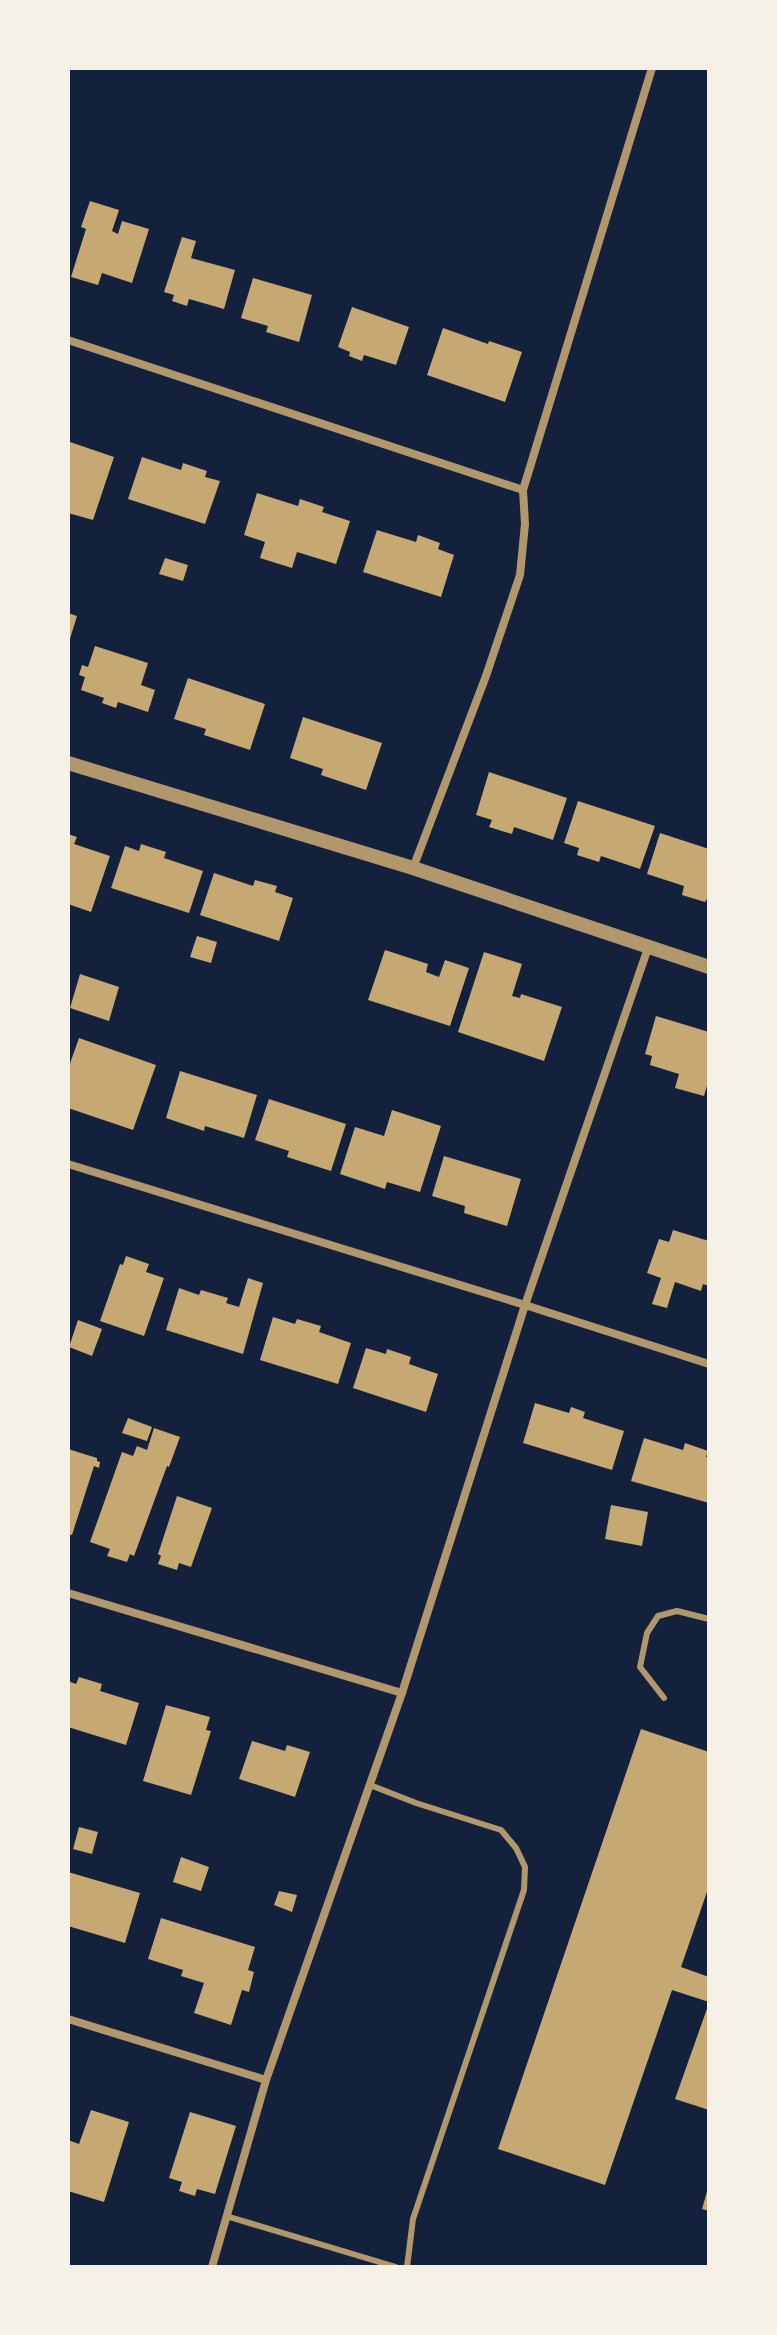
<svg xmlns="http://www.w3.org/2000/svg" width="777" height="2335" viewBox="0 0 777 2335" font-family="Montserrat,sans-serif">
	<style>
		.building { fill: #c6a872 }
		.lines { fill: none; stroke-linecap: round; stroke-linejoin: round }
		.service { stroke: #b1986c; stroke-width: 6 }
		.minor { stroke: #b1986c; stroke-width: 8 }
		.tertiary { stroke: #b1986c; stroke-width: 14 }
	</style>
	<rect width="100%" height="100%" fill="#14213d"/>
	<g class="building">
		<polygon points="90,201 119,210 112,231 118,234 122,221 149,229 132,283 102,273 98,285 71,277 86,229 81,227"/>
		<polygon points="182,237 196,241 191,258 235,270 224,309 189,299 187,306 172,301 174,295 164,292"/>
		<polygon points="253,278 312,295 299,342 266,332 268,326 241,318"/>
		<polygon points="352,307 409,327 396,365 364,355 362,361 349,356 350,352 338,347"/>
		<polygon points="443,328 488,344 489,341 522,352 505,402 427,375"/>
		<polygon points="70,442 114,457 93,520 68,513"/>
		<polygon points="142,457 181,470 183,463 207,471 205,477 220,481 205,524 128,499"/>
		<polygon points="257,493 298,506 300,499 324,507 322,512 350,521 336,564 297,552 292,568 260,558 265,542 244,535"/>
		<polygon points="377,530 416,542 418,535 440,543 438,549 454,555 441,597 363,572"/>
		<polygon points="165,558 188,565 183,581 159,574"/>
		<polygon points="68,613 77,616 69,642 68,642"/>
		<polygon points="95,646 148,663 141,685 155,690 148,712 118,702 116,708 102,703 104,698 81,690 85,677 79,675 82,665 88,667"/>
		<polygon points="188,678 265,704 250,750 204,735 206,729 174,719"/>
		<polygon points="303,717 382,743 366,790 321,775 323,769 290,758"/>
		<polygon points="489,772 567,798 553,840 514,827 512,834 489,827 492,820 476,815"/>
		<polygon points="578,801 655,826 640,869 601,856 599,862 577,855 579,848 564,843"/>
		<polygon points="660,833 709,849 709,896 705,902 682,895 684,886 647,874"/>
		<polygon points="68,834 77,837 74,844 110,856 91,912 68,904"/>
		<polygon points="141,844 166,852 164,858 203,871 189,913 111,888 125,846 139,851"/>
		<polygon points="214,873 253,886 255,880 277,886 275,892 293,898 279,941 200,915"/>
		<polygon points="197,936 217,942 211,963 190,957"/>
		<polygon points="385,950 428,964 426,972 439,977 445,960 469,968 450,1026 368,1000"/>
		<polygon points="484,952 522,964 512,996 520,998 521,994 562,1007 544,1061 458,1032"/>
		<polygon points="80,974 119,987 109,1021 70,1008"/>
		<polygon points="656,1016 709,1032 709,1079 704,1096 675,1088 679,1074 650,1065 652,1056 645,1054"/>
		<polygon points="79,1038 156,1065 133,1130 68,1108 68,1069"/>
		<polygon points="180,1071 257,1095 244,1138 205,1126 204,1131 166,1118"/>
		<polygon points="269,1099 346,1124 331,1171 287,1157 289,1151 255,1140"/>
		<polygon points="392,1110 441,1126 420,1192 387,1182 385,1189 340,1174 355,1127 384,1136"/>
		<polygon points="444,1156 521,1179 507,1226 464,1213 465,1206 432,1196"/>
		<polygon points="673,1230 709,1241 709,1286 703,1284 701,1291 675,1282 667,1308 652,1304 661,1278 647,1273 659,1239 669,1242"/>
		<polygon points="126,1256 149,1264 146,1272 164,1278 144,1336 100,1321 120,1264 123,1265"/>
		<polygon points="248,1278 263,1283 243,1354 166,1330 179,1288 199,1295 201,1290 228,1298 226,1303 239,1307"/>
		<polygon points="273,1317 295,1324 297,1319 321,1326 319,1332 351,1343 338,1384 260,1360"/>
		<polygon points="78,1320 102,1329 92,1356 69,1347"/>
		<polygon points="366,1348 386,1354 387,1349 411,1357 409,1364 438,1374 426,1412 353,1388"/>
		<polygon points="535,1403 569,1413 571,1407 585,1412 583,1418 624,1431 612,1470 523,1443"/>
		<polygon points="128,1418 152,1427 147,1441 122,1433"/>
		<polygon points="154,1428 180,1437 169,1467 167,1466 134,1556 130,1554 127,1562 107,1556 110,1549 90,1542 122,1452 133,1456 137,1446 147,1450"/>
		<polygon points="644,1438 683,1450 685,1443 708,1451 706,1457 709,1458 709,1503 631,1481"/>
		<polygon points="68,1449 97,1458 97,1461 100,1462 99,1468 94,1466 72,1535 68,1534"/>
		<polygon points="177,1496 212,1508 191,1567 179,1563 177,1570 158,1564 161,1556 158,1554"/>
		<polygon points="611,1505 648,1512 642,1546 605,1539"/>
		<polygon points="79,1677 102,1684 100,1691 139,1703 126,1745 68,1727 68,1681 76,1684"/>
		<polygon points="166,1705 210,1717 206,1730 211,1731 191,1795 143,1781"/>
		<polygon points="641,1729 709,1752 709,1886 681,1967 709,1977 709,2002 672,1990 605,2185 498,2149"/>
		<polygon points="252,1741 285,1751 287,1745 310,1752 295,1797 239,1779"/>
		<polygon points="79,1827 98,1832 92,1854 73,1849"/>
		<polygon points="181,1857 209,1867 201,1891 173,1882"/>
		<polygon points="68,1872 140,1893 125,1943 68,1926"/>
		<polygon points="279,1891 297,1895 292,1912 274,1905"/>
		<polygon points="161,1918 255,1947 248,1970 254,1972 249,1992 242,1990 231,2025 194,2013 204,1983 181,1976 183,1970 148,1959"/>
		<polygon points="709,2003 709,2110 675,2099"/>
		<polygon points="91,2110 129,2122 104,2202 68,2191 68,2140 79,2144"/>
		<polygon points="190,2112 236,2126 215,2194 197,2189 195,2196 179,2191 182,2182 169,2178"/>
		<polygon points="708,2188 709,2189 709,2211 702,2209"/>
	</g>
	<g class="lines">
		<g class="service">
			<polyline points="664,1698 640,1667 647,1633 658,1616 677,1611 709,1619"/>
			<polyline points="370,1785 416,1803 501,1830 516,1848 525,1867 524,1890 413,2219 407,2267"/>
			<polyline points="226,2216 396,2267"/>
		</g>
		<g class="minor">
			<polyline points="68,340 523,490"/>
			<polyline points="413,868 486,676 520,575 525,524 523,490 652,68"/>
			<polyline points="68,1164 525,1305 709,1364"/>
			<polyline points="68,1593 402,1693"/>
			<polyline points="68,2019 266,2080"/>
			<polyline points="212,2267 266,2080 402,1693 525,1305 648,948"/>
		</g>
		<polyline class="tertiary" points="68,763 413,868 709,967"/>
	</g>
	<rect width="777" height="2335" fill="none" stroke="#f6f1e7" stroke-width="140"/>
</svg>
